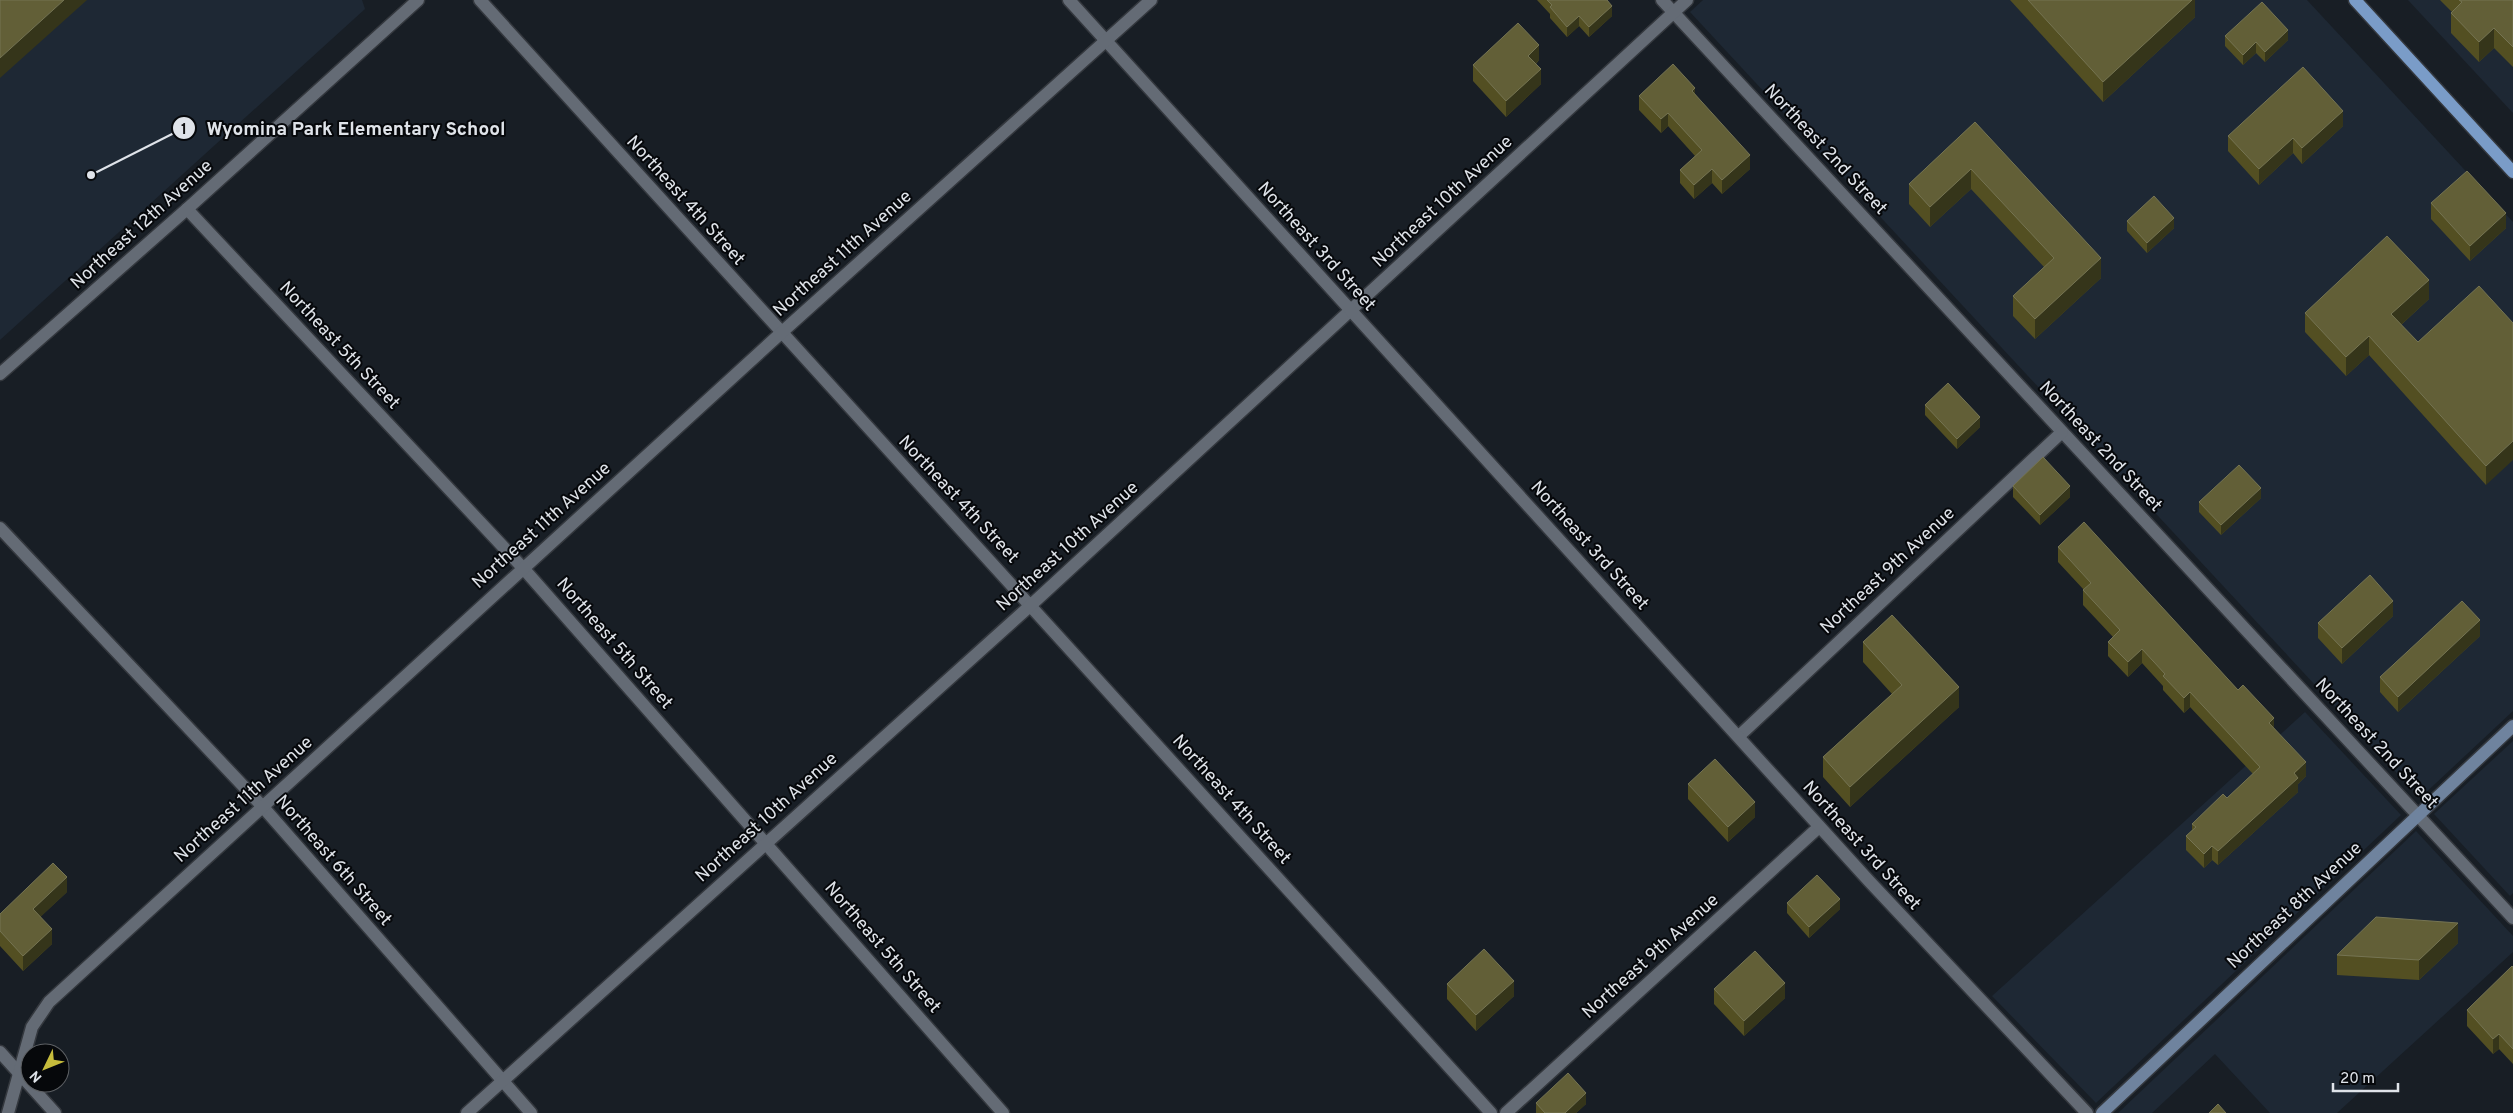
<svg xmlns="http://www.w3.org/2000/svg" width="2513" height="1113" viewBox="0 0 2513 1113" font-family="Overpass,sans-serif">
	<style>
		.built { fill: #1e2834 }
		.lines { fill: none; stroke-linecap: round; stroke-linejoin: round }
		.minor-casing { stroke: #34383e; stroke-width: 15 }
		.tertiary-casing { stroke: #34383e; stroke-width: 15 }
		.secondary-casing { stroke: #34383e; stroke-width: 15 }
		.primary-casing { stroke: #34383e; stroke-width: 15 }
		.minor { stroke: #646b75; stroke-width: 12 }
		.tertiary { stroke: #646b75; stroke-width: 12 }
		.secondary { stroke: #6f839e; stroke-width: 12 }
		.primary { stroke: #7a9cc8; stroke-width: 12 }
		.wall { fill: #534f22 }
		.shaded-wall { fill: #35351a }
		.building { fill: #625f37; stroke: #757453 }
		.labels { text-anchor: middle; dominant-baseline: central; stroke-width: 4; stroke-linejoin: round; paint-order: stroke }
		.street-label { font-size: 18px; fill: #dfe3e9; stroke: #06080b }
		.leader { fill: none; stroke: #dfe3e9; stroke-width: 2 }
		.callout-dot { fill: #dfe3e9; stroke: #06080b; stroke-width: 2 }
		.mark-label { font-size: 15px; text-anchor: middle; font-weight: bold; fill: #111 }
		.callout-label { font-size: 19px; text-anchor: middle; font-weight: bold; fill: #dfe3e9; stroke: #06080b; stroke-width: 4; stroke-linejoin: round; paint-order: stroke }
	</style>
	<rect width="100%" height="100%" fill="#181e25"/>
	<g class="built">
		<polygon points="0,0 362,0 365,9 0,340"/>
		<polygon points="1703,0 2307,0 2513,222 2513,711 2420,798 1690,12"/>
		<polygon points="2408,0 2513,0 2513,113"/>
		<polygon points="2305,712 2401,815 2096,1103 1992,996"/>
		<polygon points="2513,741 2513,893 2510,896 2434,814"/>
		<polygon points="2416,831 2513,936 2513,952 2337,1113 2270,1113 2215,1054 2152,1113 2118,1113"/>
	</g>
	<g class="lines">
		<g class="minor-casing">
			<g id="minor">
				<polyline points="480,0 1491,1113"/>
				<polyline points="1662,0 2513,918"/>
				<polyline points="187,209 523,568 1003,1113"/>
				<polyline points="0,374 187,209 418,0"/>
				<polyline points="0,528 263,807 531,1113"/>
				<polyline points="1739,736 2062,432"/>
				<polyline points="0,1052 55,1113"/>
				<polyline points="467,1113 1031,605 1687,0"/>
				<polyline points="1506,1113 1819,827"/>
			</g>
		</g>
		<g class="tertiary-casing">
			<g id="tertiary">
				<polyline points="1069,0 1869,881 2087,1113"/>
				<polyline points="8,1113 32,1027 49,1002 781,333 1151,0"/>
			</g>
		</g>
		<g class="secondary-casing">
			<polyline id="secondary" points="2102,1113 2513,726"/>
		</g>
		<g class="primary-casing">
			<polyline id="primary" points="2355,0 2513,172"/>
		</g>
		<use href="#minor" class="minor"/>
		<use href="#tertiary" class="tertiary"/>
		<use href="#secondary" class="secondary"/>
		<use href="#primary" class="primary"/>
	</g>
	<g class="wall">
		<polygon points="1537,0 1607,0 1612,16 1589,37 1579,26 1567,37 1550,18 1550,14"/>
		<polygon points="2010,0 2195,0 2195,17 2103,102"/>
		<polygon points="2440,0 2513,0 2513,67 2494,48 2479,62 2451,33 2451,13 2452,12"/>
		<polygon points="2225,36 2288,40 2265,62 2256,53 2243,65 2225,46"/>
		<polygon points="1539,60 1536,64 1541,84 1506,117 1473,81 1473,65"/>
		<polygon points="1695,94 1750,169 1722,194 1712,183 1694,199 1680,183 1680,170 1695,156 1668,126 1661,133 1639,110 1639,96"/>
		<polygon points="1975,122 2101,278 2035,339 2013,316 2013,296 2044,267 1971,189 1930,227 1909,204 1909,184"/>
		<polygon points="2343,126 2302,164 2293,153 2259,185 2228,151 2228,136"/>
		<polygon points="2431,203 2506,228 2470,261 2431,219"/>
		<polygon points="2127,221 2174,228 2147,253 2127,231"/>
		<polygon points="2429,299 2401,325 2418,342 2513,323 2486,485 2369,355 2346,376 2305,332 2305,313"/>
		<polygon points="1925,405 1980,427 1957,449 1925,415"/>
		<polygon points="2013,486 2070,497 2040,525 2013,497"/>
		<polygon points="2261,498 2221,535 2199,512 2199,502"/>
		<polygon points="2058,547 2238,690 2274,728 2306,776 2298,784 2298,792 2218,865 2212,860 2204,868 2186,850 2186,836 2192,830 2192,824 2227,798 2253,774 2190,707 2184,713 2163,690 2163,686 2142,663 2128,677 2108,656 2108,642 2113,637 2083,605 2083,590 2084,590 2058,562"/>
		<polygon points="2393,616 2342,664 2318,638 2318,623"/>
		<polygon points="2480,636 2398,712 2380,692 2380,677"/>
		<polygon points="1863,642 1959,707 1850,807 1823,777 1823,757 1892,694 1863,662"/>
		<polygon points="1688,784 1755,817 1728,842 1688,799"/>
		<polygon points="67,892 40,917 52,944 23,971 0,946 0,914"/>
		<polygon points="1787,903 1840,909 1809,938 1787,913"/>
		<polygon points="2458,943 2419,980 2337,975 2337,955"/>
		<polygon points="2513,967 2513,1064 2499,1049 2493,1054 2467,1026 2467,1010"/>
		<polygon points="1447,984 1514,996 1476,1031 1447,999"/>
		<polygon points="1714,989 1785,998 1744,1036 1714,1004"/>
		<polygon points="1536,1103 1586,1104 1576,1113 1536,1113"/>
	</g>
	<g class="shaded-wall">
		<polygon points="64,0 87,0 0,78 0,58"/>
		<polygon points="2192,0 2195,0 2195,17 2103,102 2103,82"/>
		<polygon points="1612,6 1612,16 1589,37 1589,27"/>
		<polygon points="1579,16 1579,26 1567,37 1567,27"/>
		<polygon points="2494,28 2494,48 2479,62 2479,42"/>
		<polygon points="2288,30 2288,40 2265,62 2265,52"/>
		<polygon points="2256,42 2256,53 2243,65 2243,55"/>
		<polygon points="1539,45 1539,60 1528,71 1528,56"/>
		<polygon points="1541,69 1541,84 1506,117 1506,101"/>
		<polygon points="1695,88 1695,101 1692,91"/>
		<polygon points="2343,111 2343,126 2302,164 2302,148"/>
		<polygon points="1668,113 1668,126 1661,133 1661,119"/>
		<polygon points="2293,138 2293,153 2259,185 2259,169"/>
		<polygon points="1750,155 1750,169 1722,194 1722,180"/>
		<polygon points="1712,169 1712,183 1694,199 1694,185"/>
		<polygon points="1971,169 1971,189 1930,227 1930,207"/>
		<polygon points="2506,213 2506,228 2470,261 2470,246"/>
		<polygon points="2174,218 2174,228 2147,253 2147,243"/>
		<polygon points="2101,258 2101,278 2035,339 2035,319"/>
		<polygon points="2429,280 2429,299 2391,334 2391,314"/>
		<polygon points="2369,336 2369,355 2346,376 2346,357"/>
		<polygon points="1980,417 1980,427 1957,449 1957,439"/>
		<polygon points="2513,441 2513,460 2486,485 2486,466"/>
		<polygon points="2070,486 2070,497 2040,525 2040,515"/>
		<polygon points="2261,488 2261,498 2221,535 2221,525"/>
		<polygon points="2393,601 2393,616 2342,664 2342,648"/>
		<polygon points="2480,620 2480,636 2398,712 2398,697"/>
		<polygon points="2142,649 2142,663 2128,677 2128,662"/>
		<polygon points="1959,687 1959,707 1850,807 1850,787"/>
		<polygon points="2190,692 2190,707 2184,713 2184,698"/>
		<polygon points="2274,718 2274,733 2269,723"/>
		<polygon points="2306,762 2306,776 2298,784 2298,792 2218,865 2218,851"/>
		<polygon points="1755,802 1755,817 1728,842 1728,827"/>
		<polygon points="2212,846 2212,860 2204,868 2204,854"/>
		<polygon points="67,877 67,892 33,924 33,909"/>
		<polygon points="1840,899 1840,909 1809,938 1809,927"/>
		<polygon points="2458,923 2458,943 2419,980 2419,960"/>
		<polygon points="52,929 52,944 23,971 23,956"/>
		<polygon points="1514,981 1514,996 1476,1031 1476,1015"/>
		<polygon points="1785,983 1785,998 1744,1036 1744,1021"/>
		<polygon points="2499,1034 2499,1049 2493,1054 2493,1039"/>
		<polygon points="1586,1093 1586,1104 1576,1113 1565,1113"/>
	</g>
	<g class="building">
		<polygon points="0,0 64,0 0,58"/>
		<polygon points="1547,0 1607,0 1612,6 1589,27 1579,16 1567,27 1550,7 1552,5"/>
		<polygon points="2028,0 2192,0 2103,82"/>
		<polygon points="2459,0 2513,0 2513,47 2494,28 2479,42 2451,13 2462,2"/>
		<polygon points="2262,2 2288,30 2265,52 2256,42 2243,55 2225,36"/>
		<polygon points="1518,23 1539,45 1528,56 1541,69 1506,101 1473,65"/>
		<polygon points="1673,64 1695,88 1692,91 1750,155 1722,180 1712,169 1694,185 1680,170 1702,150 1668,113 1661,119 1639,96"/>
		<polygon points="2303,67 2343,111 2302,148 2293,138 2259,169 2228,136"/>
		<polygon points="1975,122 2101,258 2035,319 2013,296 2054,258 1971,169 1930,207 1909,184"/>
		<polygon points="2467,171 2506,213 2470,246 2431,203"/>
		<polygon points="2154,196 2174,218 2147,243 2127,221"/>
		<polygon points="2387,236 2429,280 2391,314 2418,342 2479,286 2513,323 2513,441 2486,466 2369,336 2346,357 2305,313"/>
		<polygon points="1948,383 1980,417 1957,439 1925,405"/>
		<polygon points="2043,457 2070,486 2040,515 2013,486"/>
		<polygon points="2239,465 2261,488 2221,525 2199,502"/>
		<polygon points="2084,522 2238,690 2243,685 2274,718 2269,723 2306,762 2294,773 2298,778 2218,851 2212,846 2204,854 2186,836 2196,827 2192,824 2223,794 2227,798 2260,767 2190,692 2184,698 2163,676 2165,674 2142,649 2128,662 2108,642 2120,630 2083,590 2091,583 2058,547"/>
		<polygon points="2370,575 2393,601 2342,648 2318,623"/>
		<polygon points="2462,601 2480,620 2398,697 2380,677"/>
		<polygon points="1892,615 1959,687 1850,787 1823,757 1902,685 1863,642"/>
		<polygon points="1715,759 1755,802 1728,827 1688,784"/>
		<polygon points="53,863 67,877 33,909 52,929 23,956 0,931 0,914"/>
		<polygon points="1817,875 1840,899 1809,927 1787,903"/>
		<polygon points="2376,917 2458,923 2419,960 2337,955"/>
		<polygon points="1484,949 1514,981 1476,1015 1447,984"/>
		<polygon points="1755,951 1785,983 1744,1021 1714,989"/>
		<polygon points="2512,966 2513,967 2513,1049 2499,1034 2493,1039 2467,1010"/>
		<polygon points="1568,1073 1586,1093 1565,1113 1545,1113 1536,1103"/>
		<polygon points="2218,1104 2226,1113 2209,1113"/>
	</g>
	<g class="labels">
		<g class="street-label">
			<text transform="translate(1825 150) rotate(47)">Northeast 2nd Street</text>
			<text transform="translate(685 201) rotate(48)">Northeast 4th Street</text>
			<text transform="translate(1443 202) rotate(-43)">Northeast 10th Avenue</text>
			<text transform="translate(142 225) rotate(-42)">Northeast 12th Avenue</text>
			<text transform="translate(1316 247) rotate(48)">Northeast 3rd Street</text>
			<text transform="translate(843 254) rotate(-42)">Northeast 11th Avenue</text>
			<text transform="translate(339 346) rotate(47)">Northeast 5th Street</text>
			<text transform="translate(2100 447) rotate(47)">Northeast 2nd Street</text>
			<text transform="translate(958 500) rotate(47)">Northeast 4th Street</text>
			<text transform="translate(542 526) rotate(-42)">Northeast 11th Avenue</text>
			<text transform="translate(1589 546) rotate(48)">Northeast 3rd Street</text>
			<text transform="translate(1068 547) rotate(-42)">Northeast 10th Avenue</text>
			<text transform="translate(1888 571) rotate(-43)">Northeast 9th Avenue</text>
			<text transform="translate(614 644) rotate(49)">Northeast 5th Street</text>
			<text transform="translate(2376 744) rotate(47)">Northeast 2nd Street</text>
			<text transform="translate(244 800) rotate(-42)">Northeast 11th Avenue</text>
			<text transform="translate(1231 800) rotate(48)">Northeast 4th Street</text>
			<text transform="translate(767 818) rotate(-42)">Northeast 10th Avenue</text>
			<text transform="translate(1861 846) rotate(48)">Northeast 3rd Street</text>
			<text transform="translate(333 861) rotate(49)">Northeast 6th Street</text>
			<text transform="translate(2295 906) rotate(-43)">Northeast 8th Avenue</text>
			<text transform="translate(882 948) rotate(49)">Northeast 5th Street</text>
			<text transform="translate(1651 957) rotate(-42)">Northeast 9th Avenue</text>
		</g>
	</g>
	<path class="leader" d="M91 175L184 128"/>
	<g class="callout-dot">
		<circle cx="91" cy="175" r="5"/>
		<circle cx="184" cy="128" r="12"/>
	</g>
	<g class="mark-label">
		<text x="184" y="134">1</text>
	</g>
	<g class="callout-label">
		<text x="356" y="135">Wyomina Park Elementary School</text>
	</g>
	<g transform="translate(45 1068) rotate(227)"><circle r="24" fill="#06080b" stroke="#5d6064"/>
	<path d="M0-4L9 19L0 12L-9 19Z" fill="#c6bc3c"/>
	<text y="-8" font-size="14" font-weight="bold" text-anchor="middle" fill="#dfe3e9">N</text>
	</g>
	<path d="M2333 1083v8h65v-8" fill="none" stroke="#dfe3e9" stroke-width="2.5"/>
	<text x="2340" y="1083" font-size="15" fill="#dfe3e9" stroke="#06080b" stroke-width="4" paint-order="stroke">20 m</text>
</svg>
